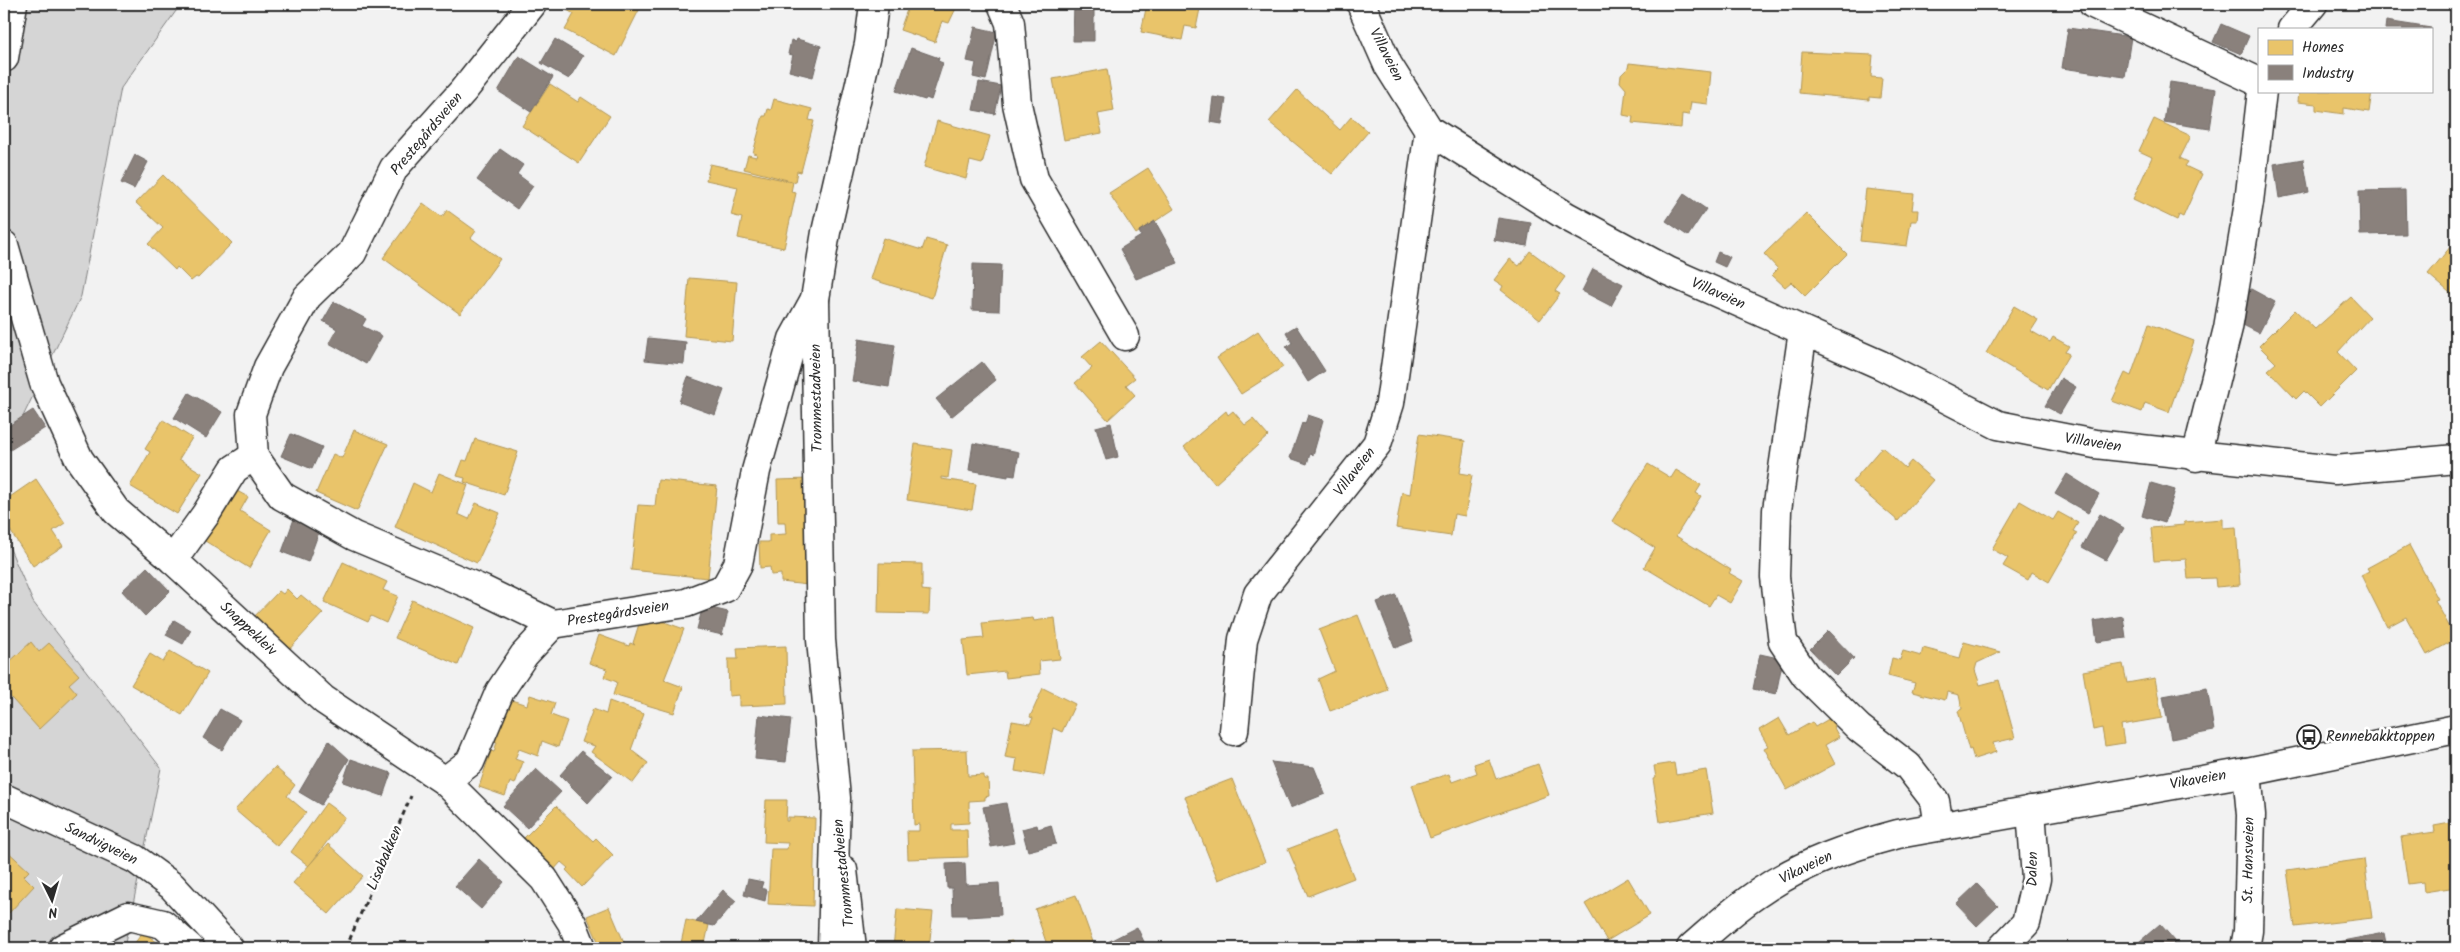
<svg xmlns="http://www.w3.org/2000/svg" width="2460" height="952" viewBox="0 0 2460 952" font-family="Kalam,sans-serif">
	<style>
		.green { fill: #d5d5d5; stroke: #808080 }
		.homes { fill: #e9c46a; stroke: #b09657 }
		.industry { fill: #8a817c; stroke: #6e6764 }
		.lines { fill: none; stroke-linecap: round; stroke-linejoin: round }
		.minor-casing { stroke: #2b2b2b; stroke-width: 31 }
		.secondary-casing { stroke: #2b2b2b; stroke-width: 31 }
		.path { stroke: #2b2b2b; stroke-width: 3; stroke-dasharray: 5 4; stroke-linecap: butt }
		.minor { stroke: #fff; stroke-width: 28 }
		.secondary { stroke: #fff; stroke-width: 28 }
		.labels { text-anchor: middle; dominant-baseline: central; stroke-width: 5; stroke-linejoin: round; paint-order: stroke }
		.street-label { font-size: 15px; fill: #2b2b2b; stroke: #fff }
		.poi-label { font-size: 15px; fill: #2b2b2b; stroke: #fff; text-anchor: start }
	</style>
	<rect width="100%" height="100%" fill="#f2f2f2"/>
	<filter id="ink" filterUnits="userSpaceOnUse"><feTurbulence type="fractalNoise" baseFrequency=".02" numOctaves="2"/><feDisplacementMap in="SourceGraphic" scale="10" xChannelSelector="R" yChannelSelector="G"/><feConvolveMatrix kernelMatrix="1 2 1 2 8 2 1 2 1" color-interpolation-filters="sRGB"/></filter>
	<g filter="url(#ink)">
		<g class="green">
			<polygon points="4,4 181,4 121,88 81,296 4,456"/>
			<polygon points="4,535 33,602 161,768 124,948 4,948"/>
		</g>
		<g class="homes">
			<polygon points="571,4 642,4 616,56 565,30 574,14 567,10"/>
			<polygon points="909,4 958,4 949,23 942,21 935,42 900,30"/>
			<polygon points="1147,4 1201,4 1196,28 1185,26 1182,40 1141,32"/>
			<polygon points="1802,52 1873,55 1871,77 1882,78 1880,98 1869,97 1869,100 1799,93"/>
			<polygon points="1629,63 1711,72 1708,104 1691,102 1689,115 1682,114 1681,128 1632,123 1633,117 1623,115 1626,89 1620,82 1621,75 1628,68"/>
			<polygon points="1107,69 1114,111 1098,114 1102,133 1064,140 1053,79"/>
			<polygon points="550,84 578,102 581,97 610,116 579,163 522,126"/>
			<polygon points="1297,90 1340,130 1351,117 1368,132 1332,174 1269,122"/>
			<polygon points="2299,91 2372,91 2369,112 2344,108 2344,114 2316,110 2316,104 2298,102"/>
			<polygon points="774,99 812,109 809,120 814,121 801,172 797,171 795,182 744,169 748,155 756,157 757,154 753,153 763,116 766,116 768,109 771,110"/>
			<polygon points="2154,119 2191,136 2180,158 2188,162 2185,166 2202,174 2183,217 2179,215 2177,220 2133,199 2152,157 2139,151"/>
			<polygon points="937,121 990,136 982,164 970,161 966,179 924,167"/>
			<polygon points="710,164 793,182 791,192 796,193 784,248 738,238 742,218 731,215 738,187 706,180"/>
			<polygon points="1148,168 1174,209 1136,234 1109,193"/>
			<polygon points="163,175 232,243 198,278 196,277 191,281 177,267 175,270 148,244 163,228 136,203"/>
			<polygon points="1866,189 1914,194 1912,210 1918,210 1917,221 1911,221 1907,246 1860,241"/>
			<polygon points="423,203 442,217 447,210 476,231 471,238 500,259 460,314 383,258"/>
			<polygon points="1806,213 1847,254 1805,296 1791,282 1785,287 1772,275 1778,269 1764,254"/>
			<polygon points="883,238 922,250 926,239 947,245 932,298 870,279"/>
			<polygon points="2456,240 2456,298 2428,274"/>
			<polygon points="1530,251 1565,277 1555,291 1560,294 1540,320 1501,290 1503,286 1494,280 1510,259 1519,266"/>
			<polygon points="689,278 737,282 732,341 684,336"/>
			<polygon points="2351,297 2370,317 2338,352 2356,371 2320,407 2304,391 2296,399 2268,370 2276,363 2259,346 2295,310 2315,329"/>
			<polygon points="2014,306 2038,320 2031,331 2050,342 2053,337 2069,346 2065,352 2069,354 2048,390 1986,353"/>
			<polygon points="2149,324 2194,341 2169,412 2145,403 2142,412 2112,401 2125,373 2131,376"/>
			<polygon points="1258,331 1283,367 1241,394 1217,358"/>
			<polygon points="1101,341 1135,378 1126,385 1135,395 1108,420 1075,383 1092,368 1082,357"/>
			<polygon points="1226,411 1228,415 1233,411 1245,425 1253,419 1268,436 1215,484 1184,447"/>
			<polygon points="163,420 192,438 179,459 202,473 177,514 130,486 150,452 145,449"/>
			<polygon points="354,430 388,444 357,511 316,493 333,454 342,458"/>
			<polygon points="1419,434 1465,441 1460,473 1472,475 1465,516 1454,514 1451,536 1396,528 1402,492 1410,494"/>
			<polygon points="475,439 518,452 504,495 464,482 465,478 457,476 463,460 467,461"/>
			<polygon points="915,444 952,450 948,478 941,477 941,479 976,484 972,510 907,500"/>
			<polygon points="1882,447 1905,468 1911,461 1933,480 1898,521 1852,482"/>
			<polygon points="1648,464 1671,478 1676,470 1701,485 1696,493 1701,496 1676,536 1731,570 1729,573 1743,581 1730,603 1716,595 1709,606 1644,567 1655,548 1612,521"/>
			<polygon points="439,473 468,485 458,514 469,519 476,503 500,513 477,563 395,527 413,483 431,492"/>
			<polygon points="36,479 65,523 53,531 63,546 33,566 4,521 4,501"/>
			<polygon points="809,479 808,585 781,582 781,574 771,575 770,567 760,568 759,542 769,542 769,535 786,534 785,522 778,522 777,480"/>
			<polygon points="658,480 717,486 708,578 631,570 638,505 655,506"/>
			<polygon points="237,491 248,497 240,511 271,530 249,568 205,541"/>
			<polygon points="2020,501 2053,520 2058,512 2078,523 2073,531 2077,533 2049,582 2032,572 2028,580 2003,566 2008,558 1992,549"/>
			<polygon points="2223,519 2223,528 2236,527 2240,585 2216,587 2215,578 2188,579 2186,559 2154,561 2151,528 2184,525 2184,522"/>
			<polygon points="2409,545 2438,599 2435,600 2456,639 2427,655 2406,617 2387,627 2361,575 2369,571 2367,568"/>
			<polygon points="343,562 387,582 383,590 398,596 386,623 371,616 368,622 324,602"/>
			<polygon points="879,563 922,564 922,590 930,591 929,614 878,613"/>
			<polygon points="287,589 297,599 301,595 323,613 284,655 250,621 279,591 283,594"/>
			<polygon points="412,600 474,628 458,665 395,638"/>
			<polygon points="1358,615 1388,690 1330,711 1318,679 1335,671 1319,630"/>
			<polygon points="653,618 684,629 664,680 683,687 674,713 613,695 617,682 604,677 607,669 589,663 599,635 629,646 630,643 635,645 633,643 640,621"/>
			<polygon points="1033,618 1034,621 1055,618 1060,659 1039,661 1040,674 1006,678 1005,671 967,675 963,640 984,638 982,623"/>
			<polygon points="31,642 39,652 49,643 79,675 69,684 77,693 39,729 4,690 4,667"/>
			<polygon points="1964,642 2000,652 1977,663 1975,670 1980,685 1999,680 2015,738 1993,743 1996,752 1974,759 1971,749 1969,750 1958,711 1962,709 1959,695 1947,692 1945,700 1912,692 1915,683 1888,676 1892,658 1900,660 1903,651 1921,656 1923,648 1960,658"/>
			<polygon points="786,646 787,704 739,706 739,695 729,696 728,659 738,659 737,648"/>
			<polygon points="170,651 208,673 182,715 131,685 150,654 163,662"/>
			<polygon points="2123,664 2127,683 2155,678 2162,718 2121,725 2124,743 2105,746 2102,728 2093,730 2083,671"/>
			<polygon points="1043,688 1075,704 1062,732 1053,728 1044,776 1015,771 1017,759 1005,757 1012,721 1030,724 1033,718 1030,717"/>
			<polygon points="530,695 555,703 551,715 567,721 558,747 542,741 538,756 519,749 515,759 523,762 515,784 510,782 505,796 479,787 491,751 494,752 497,742 491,740 505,698 527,705"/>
			<polygon points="609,701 644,714 631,750 648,763 633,783 591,752 595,746 581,742 593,709 606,714"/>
			<polygon points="1832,717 1838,723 1833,726 1839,737 1825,745 1835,764 1787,790 1764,748 1768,746 1759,730 1779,718 1789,735 1812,722 1815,727"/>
			<polygon points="967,750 968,776 984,775 984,779 988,779 989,796 985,797 985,800 969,801 969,823 951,824 951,830 967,830 968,857 908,859 907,831 919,831 919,824 914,825 912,751"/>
			<polygon points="1489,759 1496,779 1538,764 1549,795 1430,838 1412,785 1449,774 1452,782 1477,773 1474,764"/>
			<polygon points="1674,763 1676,775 1706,770 1713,813 1660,822 1653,779 1656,778 1654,766"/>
			<polygon points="275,767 295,785 287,796 306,812 277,846 235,810"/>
			<polygon points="1232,779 1265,862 1218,880 1185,797"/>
			<polygon points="766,800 787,800 786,821 788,821 788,817 815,818 813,906 768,904 771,849 787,849 788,843 764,842"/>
			<polygon points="326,803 345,817 309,866 291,852"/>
			<polygon points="556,806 593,841 596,838 613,855 582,887 566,870 568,868 561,862 553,871 521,841"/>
			<polygon points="2456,822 2456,887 2424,892 2423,882 2408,884 2401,837 2435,832 2434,826"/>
			<polygon points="1335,831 1354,878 1308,896 1288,849"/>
			<polygon points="328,844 363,876 329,914 293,883"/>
			<polygon points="4,848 29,871 24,876 34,886 9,913 4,908"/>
			<polygon points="2364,859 2372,918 2295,927 2287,870"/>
			<polygon points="1628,878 1650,915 1607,941 1585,904"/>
			<polygon points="1076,895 1093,942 1085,944 1088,948 1048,948 1035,909"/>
			<polygon points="609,907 626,947 632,948 601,948 587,916"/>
			<polygon points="897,909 933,912 929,948 893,948"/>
			<polygon points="686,920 709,925 704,948 680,948"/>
			<polygon points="143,932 165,948 131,948"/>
			<polygon points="1012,941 1013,948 987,948 986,945"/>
		</g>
		<g class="industry">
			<polygon points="1074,4 1094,4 1094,41 1073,41"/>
			<polygon points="2386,21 2431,28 2431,29 2385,29"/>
			<polygon points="2221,24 2249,36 2241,54 2213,42"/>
			<polygon points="975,27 997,32 986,80 973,77 976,63 967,61"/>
			<polygon points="2068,28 2131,37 2125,77 2062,68"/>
			<polygon points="555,39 583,56 569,79 541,63"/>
			<polygon points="797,39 821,46 813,77 789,71 793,55 788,54 791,40 796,42"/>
			<polygon points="911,48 939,58 938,61 943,63 931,100 926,98 925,100 896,91"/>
			<polygon points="519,56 553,77 531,112 498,91"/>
			<polygon points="979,82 1001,86 995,114 973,110"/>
			<polygon points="2170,82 2216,89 2210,129 2164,122"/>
			<polygon points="1213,97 1226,99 1222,124 1210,122"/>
			<polygon points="500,149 523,165 517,174 533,186 517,209 477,180"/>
			<polygon points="135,155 148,162 134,189 121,183"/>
			<polygon points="2303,159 2309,192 2279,198 2274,164"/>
			<polygon points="2405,190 2406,234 2360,235 2359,191"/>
			<polygon points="1684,194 1706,209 1688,236 1666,221"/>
			<polygon points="1498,218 1531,223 1527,246 1494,240"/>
			<polygon points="1155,221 1178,263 1136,279 1120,249 1141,236 1139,231"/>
			<polygon points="1718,252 1730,257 1725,267 1714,262"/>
			<polygon points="973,264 1001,265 999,311 972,310"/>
			<polygon points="1593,269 1623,284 1611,306 1582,291"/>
			<polygon points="2251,289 2275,302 2259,333 2235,321"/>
			<polygon points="334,302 366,319 362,326 382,336 366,364 329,343 337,329 323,321"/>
			<polygon points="1296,326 1325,371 1308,382 1286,347 1292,343 1286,332"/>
			<polygon points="648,338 686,342 684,364 645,360"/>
			<polygon points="859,339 895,345 889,387 852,381"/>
			<polygon points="982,362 996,380 951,417 936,399"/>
			<polygon points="688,377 724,390 715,415 679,402"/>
			<polygon points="2061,378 2076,387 2060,414 2045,406"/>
			<polygon points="189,393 222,412 206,438 174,418"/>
			<polygon points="33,410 45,428 10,450 4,439 4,429"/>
			<polygon points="1308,415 1323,420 1313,455 1310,454 1307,464 1290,458 1302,423 1305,424"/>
			<polygon points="1111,423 1118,457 1106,460 1096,427"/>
			<polygon points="291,434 322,447 312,469 281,456"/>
			<polygon points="973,443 1019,452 1015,476 1008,475 1008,477 969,470"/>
			<polygon points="2067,474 2099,494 2088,513 2055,494"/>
			<polygon points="2151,483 2175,490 2165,523 2142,516"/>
			<polygon points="2100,514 2124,528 2106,560 2082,547"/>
			<polygon points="294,519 320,529 308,562 282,552"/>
			<polygon points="147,567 170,591 145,616 122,591"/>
			<polygon points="1396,595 1413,641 1395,648 1377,602"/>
			<polygon points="703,606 728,612 722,635 697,629"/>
			<polygon points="2123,616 2126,638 2097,642 2094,621"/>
			<polygon points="174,620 191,630 183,644 166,635"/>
			<polygon points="1828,631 1854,658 1836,676 1810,649"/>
			<polygon points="1760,654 1783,659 1776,694 1753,689"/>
			<polygon points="2207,688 2214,731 2171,739 2163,696"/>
			<polygon points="220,709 240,720 222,750 203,738"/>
			<polygon points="759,715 791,719 786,762 755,759"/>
			<polygon points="329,741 349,759 321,805 299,792"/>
			<polygon points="581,751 612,776 588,803 560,775"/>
			<polygon points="351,759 391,773 383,796 343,782"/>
			<polygon points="1271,762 1314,767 1325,794 1290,808"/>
			<polygon points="536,769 561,792 527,828 503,806"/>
			<polygon points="1006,803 1014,843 991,847 983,807"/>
			<polygon points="1037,825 1038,829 1051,825 1056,844 1028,851 1022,829"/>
			<polygon points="479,859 504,882 481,909 455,886"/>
			<polygon points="965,863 966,885 999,883 1001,915 967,917 967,915 953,915 952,888 947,888 946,864"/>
			<polygon points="748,879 763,882 761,888 767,890 765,901 744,895"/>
			<polygon points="1977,884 1998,906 1977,926 1956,904"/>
			<polygon points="723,890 736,901 714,926 696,922"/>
			<polygon points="2160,924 2175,941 2167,948 2132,948"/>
			<polygon points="1137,927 1147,948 1102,948 1100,946"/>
			<polygon points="2384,933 2387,948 2338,948 2337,942"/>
		</g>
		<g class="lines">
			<g class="minor-casing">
				<g id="minor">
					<polyline points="532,4 463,91 394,168 352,253 307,297 268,367 251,414 254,456 282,496 354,536 483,590 553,624 686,603 725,588 738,564 756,471 793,339 815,299"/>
					<polyline points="1002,4 1010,23 1017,104 1034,179 1125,336"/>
					<polyline points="1361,4 1388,65 1429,130 1566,216 1668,271 1881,365 1998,425 2095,444 2335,470 2456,459"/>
					<polyline points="2093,4 2259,82"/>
					<polyline points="2292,29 2313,4"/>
					<polyline points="4,245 44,383 79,459 116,511 173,560 324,700 445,781 544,879 572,923 582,948"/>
					<polyline points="1803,331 1777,510 1775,577 1783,642 1806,676 1859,728 1908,766 1935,801 1939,826"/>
					<polyline points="2196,457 2228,328 2249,202 2262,91"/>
					<polyline points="173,560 206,514 234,469 254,456"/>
					<polyline points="1234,731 1243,639 1258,594 1377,444 1390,403 1429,130"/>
					<polyline points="445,781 470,762 500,691 524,655 553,624"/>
					<polyline points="843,870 852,948"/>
					<polyline points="63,948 128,916 163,924 190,948"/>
					<polyline points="2002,948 2026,923 2036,879 2031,810"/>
					<polyline points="2245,948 2248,931 2251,815 2247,772"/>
				</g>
			</g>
			<g class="secondary-casing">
				<g id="secondary">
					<polyline points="4,58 13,4"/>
					<polyline points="4,798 135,859 172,886 229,948"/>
					<polyline points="832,948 836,798 821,640 815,299 826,232 869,44 874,4"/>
					<path d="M1691,948c22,-19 44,-40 69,-56 42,-29 89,-45 138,-58l349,-62 209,-43"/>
				</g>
			</g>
			<polyline class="path" points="346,948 411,796"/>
			<use href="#minor" class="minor"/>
			<use href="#secondary" class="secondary"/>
		</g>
	</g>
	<defs>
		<g id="bus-ring" transform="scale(1.25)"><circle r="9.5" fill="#fff" stroke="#2b2b2b" stroke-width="1.5"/><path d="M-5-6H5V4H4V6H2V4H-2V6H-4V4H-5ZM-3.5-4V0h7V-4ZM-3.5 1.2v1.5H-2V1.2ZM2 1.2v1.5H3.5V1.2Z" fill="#2b2b2b"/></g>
	</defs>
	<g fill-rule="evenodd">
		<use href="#bus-ring" x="2309" y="737"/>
	</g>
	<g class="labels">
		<g class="street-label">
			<text transform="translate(1386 55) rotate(63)">Villaveien</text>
			<text transform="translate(427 134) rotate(-50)">Prestegårdsveien</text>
			<text transform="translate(1718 294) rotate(24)">Villaveien</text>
			<text transform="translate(817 398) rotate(-91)">Trommestadveien</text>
			<text transform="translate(2093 443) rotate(9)">Villaveien</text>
			<text transform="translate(1355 472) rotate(-52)">Villaveien</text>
			<text transform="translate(618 614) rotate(-9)">Prestegårdsveien</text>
			<text transform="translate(248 629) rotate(43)">Snappekleiv</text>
			<text transform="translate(2198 780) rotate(-10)">Vikaveien</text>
			<text transform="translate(101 844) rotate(26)">Sandvigveien</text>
			<text transform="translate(385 858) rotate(-67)">Lisabakken</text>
			<text transform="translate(2249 860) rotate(-89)">St. Hansveien</text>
			<text transform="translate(1806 868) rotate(-26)">Vikaveien</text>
			<text transform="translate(2033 869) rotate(-89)">Dalen</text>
			<text transform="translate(844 873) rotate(-96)">Trommestadveien</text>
		</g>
		<g class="poi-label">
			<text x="2326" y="737">Rennebakktoppen</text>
		</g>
	</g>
	<rect width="2460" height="952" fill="none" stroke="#fff" stroke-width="20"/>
	<rect x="10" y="10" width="2440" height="932" fill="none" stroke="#2b2b2b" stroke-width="2" filter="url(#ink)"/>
	<rect x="2258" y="28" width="175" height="65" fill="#ffffff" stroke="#aaaaaa"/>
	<rect x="2268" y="40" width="25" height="15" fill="#e9c46a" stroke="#aaaaaa"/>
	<text x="2302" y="52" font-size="15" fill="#2b2b2b">Homes</text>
	<rect x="2268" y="65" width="25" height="15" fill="#8a817c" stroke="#aaaaaa"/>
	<text x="2302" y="78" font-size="15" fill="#2b2b2b">Industry</text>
	<g transform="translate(52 900) rotate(175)" stroke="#ffffff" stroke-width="4" paint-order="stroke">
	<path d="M0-4L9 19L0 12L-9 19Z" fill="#2b2b2b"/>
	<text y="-8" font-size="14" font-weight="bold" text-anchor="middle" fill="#2b2b2b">N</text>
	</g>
</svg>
